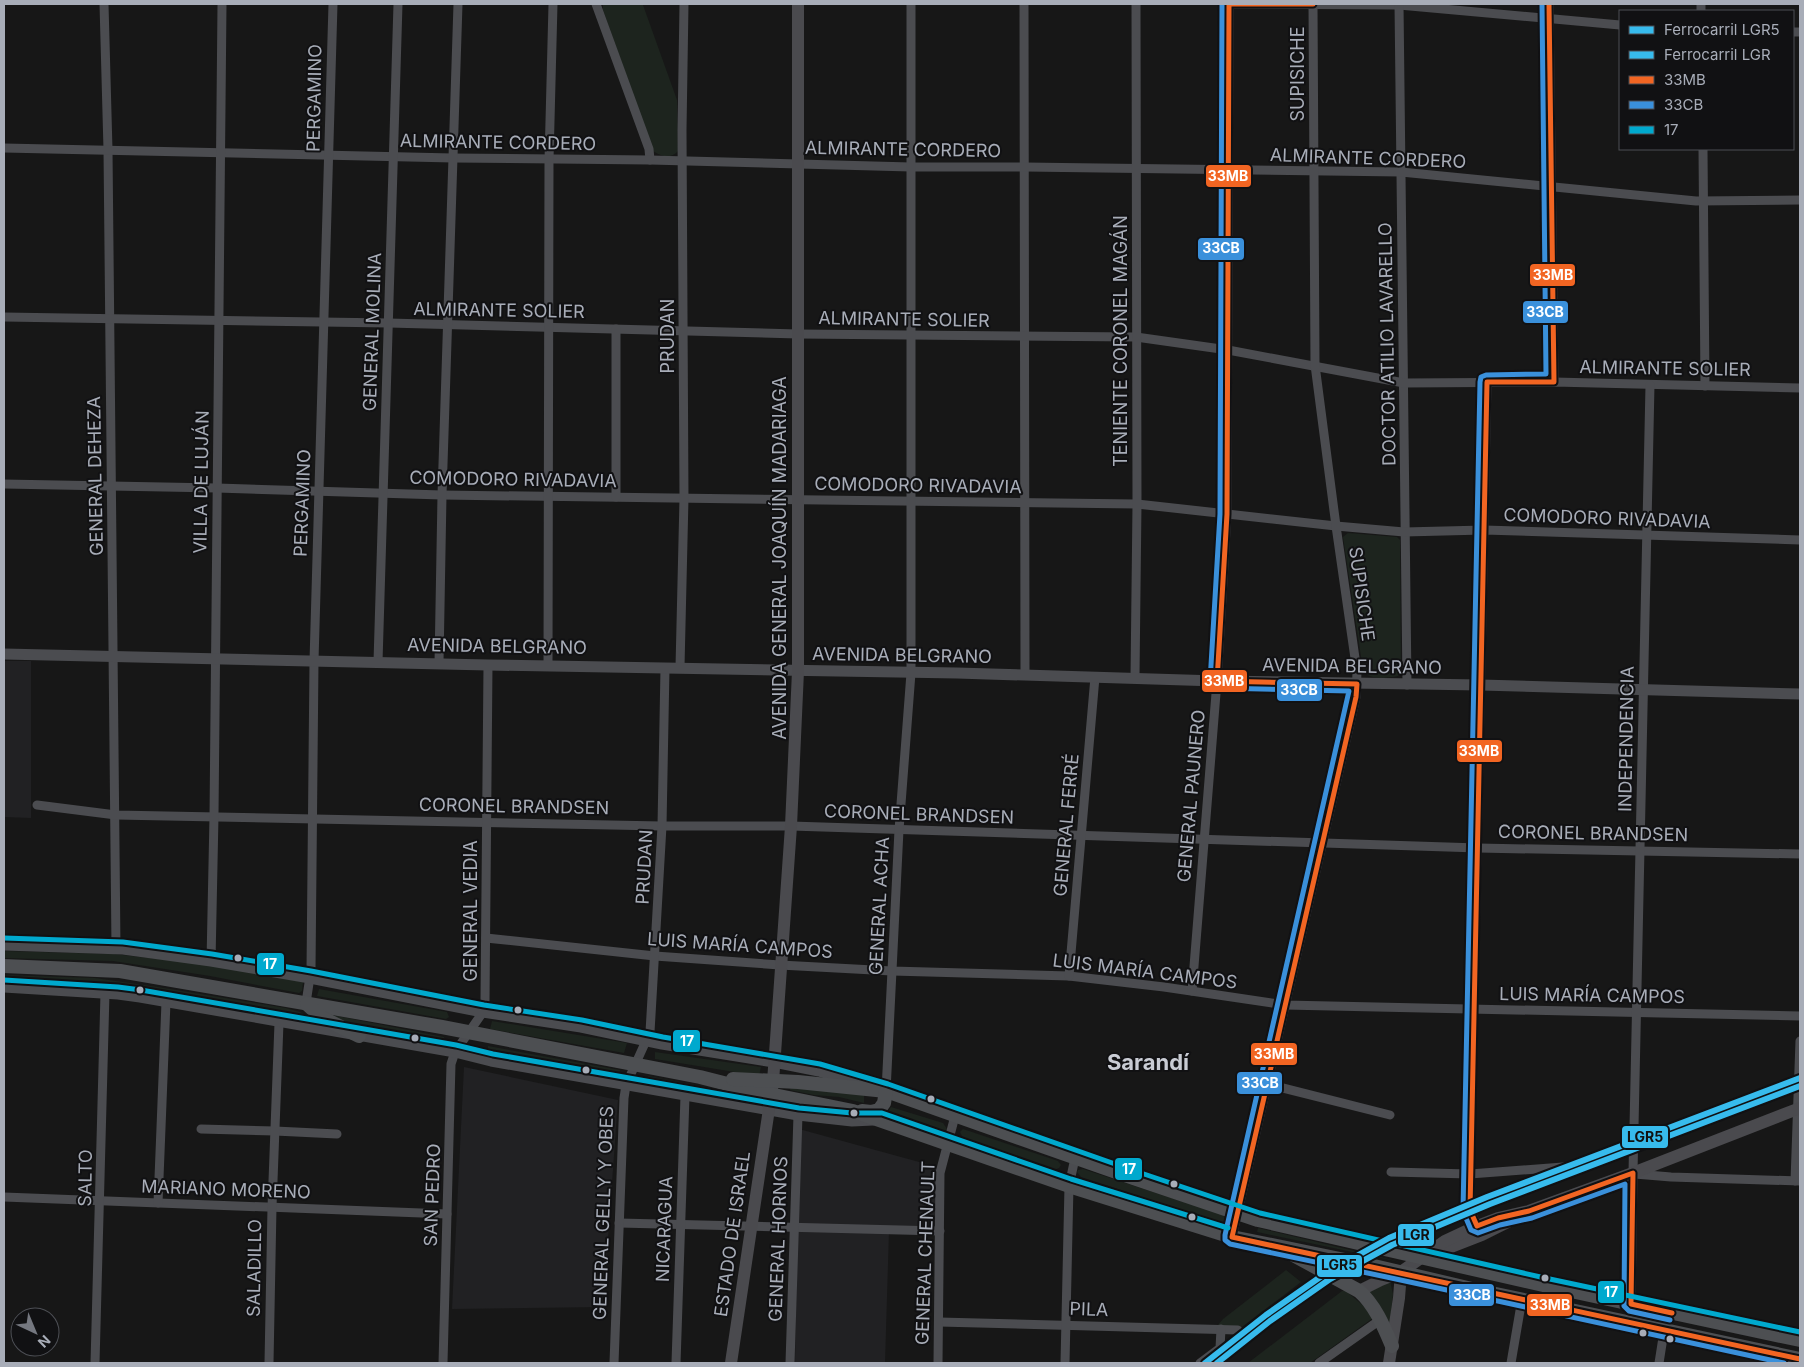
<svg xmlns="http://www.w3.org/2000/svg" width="1804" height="1367" viewBox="0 0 1804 1367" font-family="Inter,sans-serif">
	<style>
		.built { fill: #212123 }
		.green { fill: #1d241e }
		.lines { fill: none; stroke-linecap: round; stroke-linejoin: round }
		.minor { stroke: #4b4c50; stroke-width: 9 }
		.tertiary { stroke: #4b4c50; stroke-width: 11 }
		.secondary { stroke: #4a4a4e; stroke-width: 12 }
		.primary { stroke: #4d4f52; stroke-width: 14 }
		.bus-1-casing { stroke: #111113; stroke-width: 9 }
		.bus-2-casing { stroke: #111113; stroke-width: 9 }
		.bus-3-casing { stroke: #111113; stroke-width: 9 }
		.bus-1 { stroke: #f26522; stroke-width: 5 }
		.bus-2 { stroke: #3a90db; stroke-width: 5 }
		.bus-3 { stroke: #00a9ce; stroke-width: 5 }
		.rail-1-casing { stroke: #111113; stroke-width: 10 }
		.rail-2-casing { stroke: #111113; stroke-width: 10 }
		.rail-1 { stroke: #37bbed; stroke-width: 6 }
		.rail-2 { stroke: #37bbed; stroke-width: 6 }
		.bus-dot { fill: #a8adb8; stroke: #111113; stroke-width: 2 }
		.labels { text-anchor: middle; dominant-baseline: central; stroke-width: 4; stroke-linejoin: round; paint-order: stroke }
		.street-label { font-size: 18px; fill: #a8adb8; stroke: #111113 }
		.district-label { font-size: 22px; font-weight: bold; fill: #c9ccd4; stroke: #111113 }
		.line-badge { stroke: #111113; stroke-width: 2 }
		.badge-label { font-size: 14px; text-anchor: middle; font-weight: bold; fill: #fff }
		.pale-badge-label { font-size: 14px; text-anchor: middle; font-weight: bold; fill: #111 }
	</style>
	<rect width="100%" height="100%" fill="#171717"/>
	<g class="built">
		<polygon points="4,661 31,661 31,818 4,817"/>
		<polygon points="464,1067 618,1100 603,1307 452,1309"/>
		<polygon points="799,1129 941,1168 938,1228 889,1231 885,1363 795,1363"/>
	</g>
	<g class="green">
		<path d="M603,4h38l2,1 34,95 1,51c-7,8 -16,6 -25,0l-50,-141z"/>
		<path d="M1348,533l49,4 3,3 1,132 -3,4c-11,2 -29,5 -35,-6l-20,-133z"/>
		<polygon points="4,951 114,954 211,965 303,982 302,991 299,993 210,976 113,961 4,958"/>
		<polygon points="4,975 95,978 158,987 286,1008 300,1012 326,1026 4,983"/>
		<polygon points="319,989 447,1012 449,1017 446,1019 317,996"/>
		<polygon points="322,1013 444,1037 445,1040 443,1043 344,1026"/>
		<polygon points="492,1021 627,1043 624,1053 490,1029"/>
		<polygon points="488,1046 620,1070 619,1075 488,1052"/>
		<polygon points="655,1052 761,1067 759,1076 655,1059"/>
		<polygon points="648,1076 754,1096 753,1100 650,1082"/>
		<polygon points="791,1085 864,1090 864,1103 839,1097 814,1095 790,1090"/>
		<polygon points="891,1107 943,1123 947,1129 943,1133 891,1117 889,1114 889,1110"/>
		<polygon points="963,1129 1058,1161 1061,1165 1059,1168 1054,1170 963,1138 960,1132"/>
		<polygon points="1083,1169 1223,1215 1226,1220 1222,1223 1081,1177 1077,1172 1078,1170"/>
		<polygon points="1258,1228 1405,1263 1257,1232"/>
		<polygon points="1286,1270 1301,1282 1242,1327 1217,1326 1223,1319"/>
		<polygon points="1390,1281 1393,1294 1390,1324 1367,1293"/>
		<polygon points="1342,1291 1346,1291 1372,1313 1373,1318 1310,1363 1248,1363"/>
	</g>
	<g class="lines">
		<g class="minor">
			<polyline points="104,4 108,150 116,948"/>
			<polyline points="596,4 649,149 650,160"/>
			<polyline points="1024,4 1025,675"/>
			<polyline points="1224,4 1399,5 1620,25"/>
			<polyline points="1399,4 1407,685"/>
			<polyline points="1549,4 1554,382"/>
			<polyline points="1701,4 1701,11"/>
			<polyline points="1793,32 1800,32"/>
			<polyline points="4,148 453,158 650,160 911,167 1025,167 1401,172 1696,201 1800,200"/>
			<polyline points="1703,149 1705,386"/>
			<polyline points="4,317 389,323 798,334 1136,337 1228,350 1404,383 1554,382 1800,388"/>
			<polyline points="4,484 217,488 442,495 1137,504 1336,526 1404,532 1484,530 1800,540"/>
			<polyline points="616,497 616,329"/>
			<polyline points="378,662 398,4"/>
			<polyline points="439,663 442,495 458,4"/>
			<polyline points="548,665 549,160 553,4"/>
			<polyline points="680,667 684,498 682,130 684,4"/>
			<polyline points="1135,677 1137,504 1136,4"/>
			<polyline points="37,805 116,815 662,826 791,826 1478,848 1800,854"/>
			<polyline points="486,938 655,956 780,965 892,971 1069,976 1164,987 1285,1005 1800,1016"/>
			<polyline points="211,961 214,816 222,4"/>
			<polyline points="1069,976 1095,677"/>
			<polyline points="1192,991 1217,681 1227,514 1229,4"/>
			<polyline points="306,1003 311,970 314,661 333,4"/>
			<polyline points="1267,1084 1390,1115"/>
			<polyline points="886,1091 899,830 911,673 911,4"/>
			<polyline points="201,1129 275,1131 337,1134"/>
			<polyline points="1391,1172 1470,1174 1563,1167"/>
			<polyline points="1635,1174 1671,1177 1800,1181"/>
			<polyline points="1795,1181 1800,1041"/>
			<polyline points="4,1197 447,1214"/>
			<polyline points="158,1203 166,1002"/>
			<polyline points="619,1223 940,1231"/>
			<polyline points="1477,1226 1470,1210 1470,1174 1487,382"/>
			<polyline points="1232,1237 1356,697 1357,672 1336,526 1315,365 1313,4"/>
			<polyline points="1631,1304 1633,1173 1650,385"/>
			<polyline points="939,1322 1238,1330"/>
			<polyline points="95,1363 105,993"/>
			<polyline points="269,1363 272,1207 279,1023"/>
			<polyline points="443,1363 451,1064 455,1052 483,1012 485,1001 488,665"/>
			<polyline points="614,1363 624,1098 626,1085 650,1032 662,826 665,668"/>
			<polyline points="676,1363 685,1096"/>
			<polyline points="790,1363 798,1115"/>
			<polyline points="938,1363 940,1173 955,1116"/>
			<polyline points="1065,1363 1069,1186 1075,1158"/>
			<polyline points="1200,1363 1220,1348 1221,1329"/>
			<polyline points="1319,1363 1380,1320"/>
			<polyline points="1511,1363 1522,1299"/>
			<polyline points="1659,1363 1667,1312"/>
		</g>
		<g class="tertiary">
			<polyline points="4,654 488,665 957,673 1217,681 1481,685 1800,694"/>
			<polyline points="4,945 123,949 211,961 310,978 483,1012 581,1027 662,1044 774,1062 819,1071 865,1085"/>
			<polyline points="4,987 118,994 140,997 455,1052 491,1061 798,1115 852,1121 873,1120"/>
		</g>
		<g class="secondary">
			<polyline points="1446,1249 1482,1235 1516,1218"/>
			<polyline points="1359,1291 1381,1280 1401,1272 1445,1241 1477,1226 1498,1218 1529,1211 1633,1173 1800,1108"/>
			<polyline points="731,1363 773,1082 791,826 798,671 798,4"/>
			<polyline points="1389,1363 1399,1298 1401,1272"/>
		</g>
		<g class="primary">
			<polyline points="4,966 120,971 442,1027 700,1077 759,1092 853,1111 1069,1186 1232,1237 1374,1266 1472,1289 1800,1359"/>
			<polyline points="307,1004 321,1017 359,1036"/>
			<polyline points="733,1079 798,1082 886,1091 1133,1178 1258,1220 1543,1285 1800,1340"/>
			<polyline points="862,1111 871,1112 879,1110 884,1103 886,1091"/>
			<path d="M1288,1252l71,39c16,14 25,36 33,55"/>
		</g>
		<g class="bus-1-casing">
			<g id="bus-1">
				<path d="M1313,4h-84l-2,510 -10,167 140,3 -1,13 -124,540c190,39 379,82 568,122"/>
				<polyline points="1549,4 1554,382 1487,382 1470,1210 1477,1226 1498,1218 1529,1211 1633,1173 1631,1304 1672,1313"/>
			</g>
		</g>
		<g class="bus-2-casing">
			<g id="bus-2">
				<path d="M1222,4l-2,510 -10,168 2,5 5,1 132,3 -124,544v5l5,4c185,38 369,80 554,119"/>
				<polyline points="1542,4 1546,374 1486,375 1481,377 1480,382 1463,1211 1471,1230 1478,1233 1500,1225 1532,1218 1625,1184 1624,1306 1629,1311 1670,1320"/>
			</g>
		</g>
		<g class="bus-3-casing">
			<g id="bus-3">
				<polyline points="4,938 123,942 212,954 311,971 484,1005 582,1020 663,1037 820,1064 888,1084 1135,1171 1260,1213 1545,1278 1800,1332"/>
				<polyline points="4,980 118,987 141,990 456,1045 493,1054 799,1108 852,1113 882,1113 1071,1179 1228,1228"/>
			</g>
		</g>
		<use href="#bus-1" class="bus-1"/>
		<use href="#bus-2" class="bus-2"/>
		<use href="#bus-3" class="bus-3"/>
		<g class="rail-1-casing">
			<polyline id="rail-1" points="1205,1363 1266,1315 1326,1273 1389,1238 1487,1197 1800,1078"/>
		</g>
		<g class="rail-2-casing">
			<polyline id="rail-2" points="1217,1363 1270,1321 1330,1279 1392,1245 1490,1204 1800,1086"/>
		</g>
		<use href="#rail-1" class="rail-1"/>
		<use href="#rail-2" class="rail-2"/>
	</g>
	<g class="bus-dot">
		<circle cx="238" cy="958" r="4.5"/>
		<circle cx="140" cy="990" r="4.5"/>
		<circle cx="518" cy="1010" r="4.5"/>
		<circle cx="415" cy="1038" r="4.5"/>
		<circle cx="586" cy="1070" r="4.5"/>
		<circle cx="931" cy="1099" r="4.5"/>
		<circle cx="854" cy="1113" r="4.5"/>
		<circle cx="1174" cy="1184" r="4.5"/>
		<circle cx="1192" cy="1217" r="4.5"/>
		<circle cx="1545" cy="1278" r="4.5"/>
		<circle cx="1643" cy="1333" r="4.5"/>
		<circle cx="1670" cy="1339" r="4.5"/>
	</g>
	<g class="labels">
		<g class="street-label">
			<text transform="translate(1297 74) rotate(-90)">SUPISICHE</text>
			<text transform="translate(314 98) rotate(-89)">PERGAMINO</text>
			<text transform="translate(498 142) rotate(1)">ALMIRANTE CORDERO</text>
			<text transform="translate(903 149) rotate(1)">ALMIRANTE CORDERO</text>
			<text transform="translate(1368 158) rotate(2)">ALMIRANTE CORDERO</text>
			<text transform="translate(499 310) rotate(1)">ALMIRANTE SOLIER</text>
			<text transform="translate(904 319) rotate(1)">ALMIRANTE SOLIER</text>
			<text transform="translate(372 332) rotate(-88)">GENERAL MOLINA</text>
			<text transform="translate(667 336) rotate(-90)">PRUDAN</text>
			<text transform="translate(1120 341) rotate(-90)">TENIENTE CORONEL MAGÁN</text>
			<text transform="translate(1387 344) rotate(-91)">DOCTOR ATILIO LAVARELLO</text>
			<text transform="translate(1665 368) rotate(1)">ALMIRANTE SOLIER</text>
			<text transform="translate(95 476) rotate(-91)">GENERAL DEHEZA</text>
			<text transform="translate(513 479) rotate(1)">COMODORO RIVADAVIA</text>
			<text transform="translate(201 482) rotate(-89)">VILLA DE LUJÁN</text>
			<text transform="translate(918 485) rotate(1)">COMODORO RIVADAVIA</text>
			<text transform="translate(302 503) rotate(-88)">PERGAMINO</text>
			<text transform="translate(1607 518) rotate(2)">COMODORO RIVADAVIA</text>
			<text transform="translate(779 558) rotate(-90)">AVENIDA GENERAL JOAQUÍN MADARIAGA</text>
			<text transform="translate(1362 594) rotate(82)">SUPISICHE</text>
			<text transform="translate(497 646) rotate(1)">AVENIDA BELGRANO</text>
			<text transform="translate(902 655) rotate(1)">AVENIDA BELGRANO</text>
			<text transform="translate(1352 666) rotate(1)">AVENIDA BELGRANO</text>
			<text transform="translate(1626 739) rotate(-89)">INDEPENDENCIA</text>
			<text transform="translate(1191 796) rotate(-85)">GENERAL PAUNERO</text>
			<text transform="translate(514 806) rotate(1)">CORONEL BRANDSEN</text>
			<text transform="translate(919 814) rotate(2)">CORONEL BRANDSEN</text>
			<text transform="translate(1066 825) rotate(-85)">GENERAL FERRÉ</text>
			<text transform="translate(1593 833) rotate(1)">CORONEL BRANDSEN</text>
			<text transform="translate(644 867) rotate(-87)">PRUDAN</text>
			<text transform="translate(879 906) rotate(-87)">GENERAL ACHA</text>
			<text transform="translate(470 911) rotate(-90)">GENERAL VEDIA</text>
			<text transform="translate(740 945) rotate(4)">LUIS MARÍA CAMPOS</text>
			<text transform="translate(1145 971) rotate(7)">LUIS MARÍA CAMPOS</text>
			<text transform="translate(1592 995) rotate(1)">LUIS MARÍA CAMPOS</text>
			<text transform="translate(85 1178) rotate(-89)">SALTO</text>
			<text transform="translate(226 1189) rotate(2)">MARIANO MORENO</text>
			<text transform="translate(432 1195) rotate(-88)">SAN PEDRO</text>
			<text transform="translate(603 1213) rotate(-88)">GENERAL GELLY Y OBES</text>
			<text transform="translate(664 1229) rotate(-88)">NICARAGUA</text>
			<text transform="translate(732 1234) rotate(-82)">ESTADO DE ISRAEL</text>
			<text transform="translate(778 1239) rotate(-88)">GENERAL HORNOS</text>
			<text transform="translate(925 1253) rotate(-88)">GENERAL CHENAULT</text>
			<text transform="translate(254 1268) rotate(-89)">SALADILLO</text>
			<text transform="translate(1089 1309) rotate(2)">PILA</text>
		</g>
		<g class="district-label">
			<text x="1148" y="1062">Sarandí</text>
		</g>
	</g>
	<g class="line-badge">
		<rect x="1205" y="164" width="47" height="24" rx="5" fill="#f26522"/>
		<rect x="1197" y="237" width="48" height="24" rx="5" fill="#3a90db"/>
		<rect x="1529" y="263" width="47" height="24" rx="5" fill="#f26522"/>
		<rect x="1522" y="300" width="47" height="24" rx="5" fill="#3a90db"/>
		<rect x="1201" y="669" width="47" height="24" rx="5" fill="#f26522"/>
		<rect x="1276" y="678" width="47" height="24" rx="5" fill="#3a90db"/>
		<rect x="1456" y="739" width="47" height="24" rx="5" fill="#f26522"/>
		<rect x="256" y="952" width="29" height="24" rx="5" fill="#00a9ce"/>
		<rect x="672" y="1029" width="29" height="24" rx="5" fill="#00a9ce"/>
		<rect x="1250" y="1042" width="48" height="24" rx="5" fill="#f26522"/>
		<rect x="1236" y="1071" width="47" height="24" rx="5" fill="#3a90db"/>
		<rect x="1621" y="1125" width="48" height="24" rx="5" fill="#37bbed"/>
		<rect x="1114" y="1157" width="29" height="24" rx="5" fill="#00a9ce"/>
		<rect x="1397" y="1223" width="38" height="24" rx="5" fill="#37bbed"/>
		<rect x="1316" y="1254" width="47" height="24" rx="5" fill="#37bbed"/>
		<rect x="1597" y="1280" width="28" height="24" rx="5" fill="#00a9ce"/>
		<rect x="1448" y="1283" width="47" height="24" rx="5" fill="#3a90db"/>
		<rect x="1526" y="1293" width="47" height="24" rx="5" fill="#f26522"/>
	</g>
	<g class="badge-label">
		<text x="1228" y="181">33MB</text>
		<text x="1221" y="253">33CB</text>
		<text x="1553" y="280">33MB</text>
		<text x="1545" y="317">33CB</text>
		<text x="1224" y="686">33MB</text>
		<text x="1299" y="695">33CB</text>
		<text x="1479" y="756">33MB</text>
		<text x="270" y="969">17</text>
		<text x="687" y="1046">17</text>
		<text x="1274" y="1059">33MB</text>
		<text x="1260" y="1088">33CB</text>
		<text x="1129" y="1174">17</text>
		<text x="1611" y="1297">17</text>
		<text x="1472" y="1300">33CB</text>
		<text x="1550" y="1310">33MB</text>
	</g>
	<g class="pale-badge-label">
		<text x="1645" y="1142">LGR5</text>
		<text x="1416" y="1240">LGR</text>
		<text x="1339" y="1270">LGR5</text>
	</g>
	<rect width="1804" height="1367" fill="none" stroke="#a8adb8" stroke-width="10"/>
	<rect x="1619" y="10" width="175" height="140" fill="#111113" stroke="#4d4f55"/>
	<rect x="1629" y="26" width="25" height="8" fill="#37bbed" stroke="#4d4f55"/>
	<text x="1664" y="35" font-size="15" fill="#a8adb8">Ferrocarril LGR5</text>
	<rect x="1629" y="51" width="25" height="8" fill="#37bbed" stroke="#4d4f55"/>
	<text x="1664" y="60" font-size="15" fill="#a8adb8">Ferrocarril LGR</text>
	<rect x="1629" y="76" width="25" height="8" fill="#f26522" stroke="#4d4f55"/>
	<text x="1664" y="85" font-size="15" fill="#a8adb8">33MB</text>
	<rect x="1629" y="101" width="25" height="8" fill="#3a90db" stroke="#4d4f55"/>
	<text x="1664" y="110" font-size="15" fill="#a8adb8">33CB</text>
	<rect x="1629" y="126" width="25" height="8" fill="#00a9ce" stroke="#4d4f55"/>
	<text x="1664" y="135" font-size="15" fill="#a8adb8">17</text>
	<g transform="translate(35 1332) rotate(136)"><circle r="24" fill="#111113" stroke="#4d4f55"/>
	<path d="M0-4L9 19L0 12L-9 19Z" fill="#757880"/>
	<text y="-8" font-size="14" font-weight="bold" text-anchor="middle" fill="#a8adb8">N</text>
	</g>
</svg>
